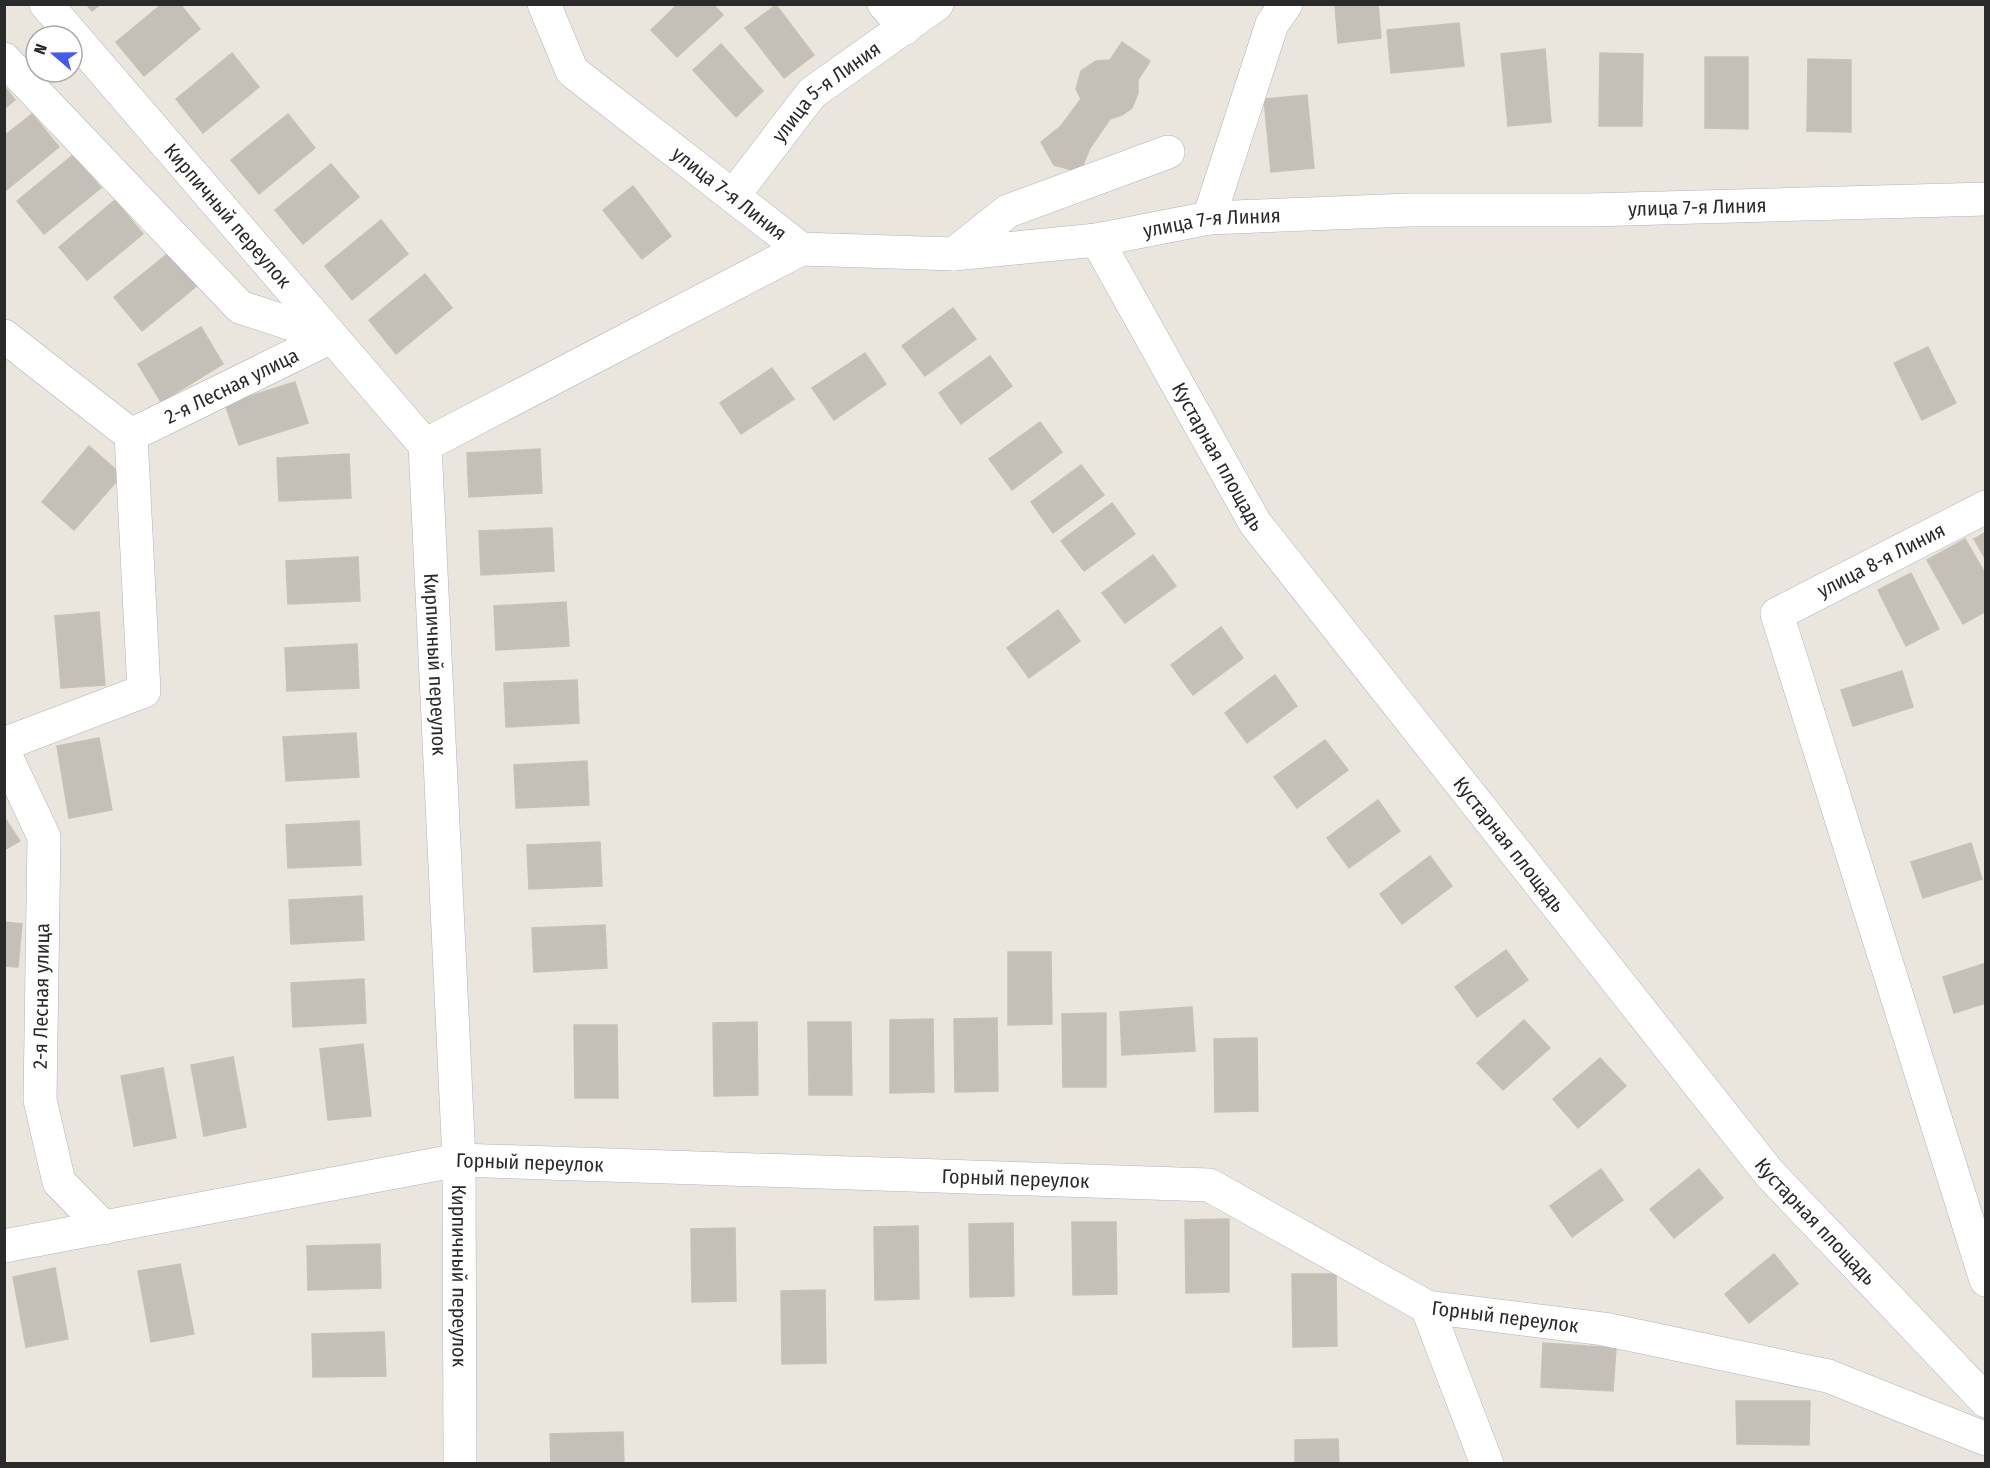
<svg xmlns="http://www.w3.org/2000/svg" width="1990" height="1468" viewBox="0 0 1990 1468" font-family="'Fira Sans Condensed',sans-serif">
	<style>
		.building { fill: #c4c0b8; stroke: #c7c2b6; stroke-width: 1.5 }
		.lines { fill: none; stroke-linecap: round; stroke-linejoin: round }
		.minor-casing { stroke: #b0b2bd; stroke-width: 34 }
		.minor { stroke: #fff; stroke-width: 33 }
		.labels { text-anchor: middle; dominant-baseline: central; stroke-width: 4.5; stroke-linejoin: round; paint-order: stroke }
		.street-label { font-size: 20px; fill: #2a2a2a; stroke: #fff }
	</style>
	<rect width="100%" height="100%" fill="#ebe6dd"/>
	<g class="building">
		<polygon points="86,4 101,4 92,11"/>
		<polygon points="162,4 180,4 200,29 144,76 116,42"/>
		<polygon points="678,4 713,4 723,15 677,57 651,30"/>
		<polygon points="1335,4 1378,4 1381,38 1338,43"/>
		<polygon points="776,5 814,55 784,78 745,28"/>
		<polygon points="1459,23 1464,66 1391,73 1387,30"/>
		<polygon points="1122,42 1150,61 1138,80 1138,93 1132,108 1122,115 1110,119 1090,148 1080,172 1054,165 1041,142 1061,126 1081,99 1076,89 1081,71 1096,61 1110,60"/>
		<polygon points="721,44 763,91 736,117 693,70"/>
		<polygon points="1545,49 1551,122 1508,126 1501,54"/>
		<polygon points="232,53 259,87 203,133 176,99"/>
		<polygon points="1600,53 1643,54 1642,126 1599,126"/>
		<polygon points="1705,57 1748,57 1748,129 1705,128"/>
		<polygon points="1808,59 1851,60 1851,132 1807,131"/>
		<polygon points="4,86 15,100 4,109"/>
		<polygon points="1307,95 1314,168 1271,172 1264,99"/>
		<polygon points="32,114 59,147 4,192 4,136"/>
		<polygon points="288,114 315,148 259,194 231,160"/>
		<polygon points="73,155 101,188 44,234 17,201"/>
		<polygon points="331,164 359,197 303,244 275,210"/>
		<polygon points="633,186 671,236 642,259 603,210"/>
		<polygon points="115,200 143,234 87,280 59,247"/>
		<polygon points="381,220 408,254 352,300 325,266"/>
		<polygon points="171,251 198,285 142,331 114,297"/>
		<polygon points="425,274 452,308 396,354 369,320"/>
		<polygon points="953,308 976,339 925,376 902,346"/>
		<polygon points="201,327 223,364 161,402 138,364"/>
		<polygon points="1928,347 1956,403 1922,420 1894,363"/>
		<polygon points="865,353 886,384 834,420 812,388"/>
		<polygon points="990,356 1012,386 961,424 939,393"/>
		<polygon points="772,368 794,399 741,434 720,403"/>
		<polygon points="295,382 308,423 239,445 225,404"/>
		<polygon points="1040,422 1062,452 1012,490 989,459"/>
		<polygon points="89,446 122,475 74,530 42,502"/>
		<polygon points="540,449 542,493 469,497 467,453"/>
		<polygon points="349,454 351,498 279,501 277,458"/>
		<polygon points="1081,465 1104,495 1053,533 1031,502"/>
		<polygon points="1112,503 1135,534 1084,571 1061,541"/>
		<polygon points="552,528 554,571 481,575 479,531"/>
		<polygon points="1986,532 1986,560 1974,539"/>
		<polygon points="1965,539 1986,575 1986,611 1963,624 1927,560"/>
		<polygon points="1153,555 1176,586 1125,623 1102,593"/>
		<polygon points="358,557 360,601 288,604 286,561"/>
		<polygon points="1911,573 1939,629 1906,646 1878,590"/>
		<polygon points="566,602 569,646 496,650 494,606"/>
		<polygon points="1058,610 1080,641 1029,678 1007,648"/>
		<polygon points="99,612 105,685 61,688 55,616"/>
		<polygon points="1221,627 1243,658 1193,695 1171,665"/>
		<polygon points="357,644 359,688 287,691 285,648"/>
		<polygon points="1902,671 1913,707 1853,726 1841,690"/>
		<polygon points="1275,675 1297,706 1247,743 1225,713"/>
		<polygon points="577,680 579,723 506,727 504,683"/>
		<polygon points="356,733 359,777 286,781 283,737"/>
		<polygon points="99,738 112,810 69,818 57,746"/>
		<polygon points="1325,740 1348,770 1297,808 1274,777"/>
		<polygon points="587,761 589,805 516,808 514,765"/>
		<polygon points="1378,800 1400,831 1349,868 1327,838"/>
		<polygon points="4,817 20,841 4,850"/>
		<polygon points="359,821 361,865 288,868 286,825"/>
		<polygon points="600,842 602,886 529,889 527,845"/>
		<polygon points="1971,843 1982,879 1923,898 1911,862"/>
		<polygon points="1430,856 1452,886 1402,924 1380,894"/>
		<polygon points="362,896 364,940 291,944 289,900"/>
		<polygon points="4,922 22,924 18,967 4,966"/>
		<polygon points="605,925 607,968 534,972 532,928"/>
		<polygon points="1506,950 1528,980 1477,1017 1455,987"/>
		<polygon points="1008,952 1051,952 1052,1024 1008,1025"/>
		<polygon points="1986,963 1986,1003 1954,1013 1943,977"/>
		<polygon points="364,979 366,1023 293,1027 291,983"/>
		<polygon points="1192,1007 1195,1051 1122,1055 1120,1012"/>
		<polygon points="1106,1013 1106,1087 1063,1087 1062,1014"/>
		<polygon points="997,1018 998,1091 955,1092 954,1019"/>
		<polygon points="933,1019 934,1092 890,1093 890,1020"/>
		<polygon points="1524,1020 1550,1048 1503,1090 1477,1063"/>
		<polygon points="757,1022 758,1095 714,1096 713,1023"/>
		<polygon points="808,1022 851,1022 852,1095 809,1095"/>
		<polygon points="574,1025 617,1025 618,1098 575,1098"/>
		<polygon points="1257,1038 1258,1111 1215,1112 1214,1039"/>
		<polygon points="363,1044 371,1116 328,1120 320,1049"/>
		<polygon points="233,1057 246,1127 204,1136 191,1065"/>
		<polygon points="1600,1058 1626,1086 1578,1128 1553,1099"/>
		<polygon points="163,1068 176,1138 134,1146 121,1076"/>
		<polygon points="1601,1169 1623,1200 1572,1237 1550,1206"/>
		<polygon points="1699,1169 1723,1198 1674,1238 1650,1209"/>
		<polygon points="1229,1219 1229,1292 1186,1293 1185,1220"/>
		<polygon points="1072,1222 1116,1222 1117,1294 1073,1295"/>
		<polygon points="1013,1223 1014,1296 970,1297 969,1224"/>
		<polygon points="918,1226 919,1299 875,1300 874,1227"/>
		<polygon points="735,1228 736,1301 692,1302 691,1229"/>
		<polygon points="380,1244 381,1288 308,1290 307,1246"/>
		<polygon points="1774,1254 1798,1284 1749,1323 1725,1294"/>
		<polygon points="180,1264 194,1334 151,1342 138,1271"/>
		<polygon points="55,1268 68,1339 26,1347 13,1277"/>
		<polygon points="1292,1274 1336,1274 1337,1346 1293,1347"/>
		<polygon points="825,1290 826,1363 782,1364 781,1291"/>
		<polygon points="384,1332 386,1376 313,1377 312,1334"/>
		<polygon points="1543,1343 1616,1348 1613,1391 1541,1387"/>
		<polygon points="1736,1401 1810,1401 1809,1445 1737,1444"/>
		<polygon points="623,1432 624,1464 551,1464 550,1434"/>
		<polygon points="1338,1439 1339,1464 1295,1464 1295,1440"/>
	</g>
	<g class="lines">
		<g class="minor-casing">
			<g id="minor">
				<path id="s1" d="M46,4l379,441 34,715 1,304"/>
				<path id="s2" d="M544,4l28,67 229,178 153,5 143,-14 112,-22 201,-8h179l397,-11"/>
				<polyline points="884,4 905,28"/>
				<polyline points="4,59 240,307 331,337"/>
				<path id="s3" d="M733,196l79,-103 125,-89"/>
				<polyline points="1209,218 1272,24 1286,4"/>
				<path id="s4" d="M1097,240l158,283 514,650 217,228"/>
				<polyline points="954,254 1008,211 1168,152"/>
				<path id="s5" d="M4,336l127,99 200,-98"/>
				<polyline points="425,445 801,249"/>
				<polyline points="1986,507 1777,614 1986,1280"/>
				<polyline points="4,744 144,691 131,435"/>
				<polyline points="4,752 44,837 40,1100 59,1182 104,1228"/>
				<path id="s6" d="M4,1246l455,-86 750,25 218,122 177,22 224,47 158,63"/>
				<polyline points="1427,1307 1487,1464"/>
			</g>
		</g>
		<use href="#minor" class="minor"/>
	</g>
	<g class="labels">
		<g class="street-label">
			<text stroke="none"><textPath href="#s3" startOffset="141">улица 5-я Линия</textPath></text>
			<text stroke="none"><textPath href="#s2" startOffset="272">улица 7-я Линия</textPath></text>
			<text stroke="none"><textPath href="#s2" startOffset="1262">улица 7-я Линия</textPath></text>
			<text stroke="none"><textPath href="#s1" startOffset="279">Кирпичный переулок</textPath></text>
			<text stroke="none"><textPath href="#s2" startOffset="776">улица 7-я Линия</textPath></text>
			<text stroke="none"><textPath href="#s5" startOffset="273">2-я Лесная улица</textPath></text>
			<text stroke="none"><textPath href="#s4" startOffset="248">Кустарная площадь</textPath></text>
			<text transform="translate(1881 560) rotate(-27)">улица 8-я Линия</text>
			<text stroke="none"><textPath href="#s1" startOffset="801">Кирпичный переулок</textPath></text>
			<text stroke="none"><textPath href="#s4" startOffset="734">Кустарная площадь</textPath></text>
			<text transform="translate(41 996) rotate(-89)">2-я Лесная улица</text>
			<text stroke="none"><textPath href="#s6" startOffset="534">Горный переулок</textPath></text>
			<text stroke="none"><textPath href="#s6" startOffset="1020">Горный переулок</textPath></text>
			<text stroke="none"><textPath href="#s4" startOffset="1220">Кустарная площадь</textPath></text>
			<text stroke="none"><textPath href="#s1" startOffset="1413">Кирпичный переулок</textPath></text>
			<text stroke="none"><textPath href="#s6" startOffset="1542">Горный переулок</textPath></text>
		</g>
	</g>
	<rect width="1990" height="1468" fill="none" stroke="#2a2a2a" stroke-width="12"/>
	<g transform="translate(54 54) rotate(290)"><circle r="28" fill="#ffffff" stroke="#aaaaaa" stroke-width="1.5"/>
	<path d="M0-4.5L10 22L0 15L-10 22Z" fill="#4459f1"/>
	<text y="-9" font-size="16" font-weight="bold" text-anchor="middle" fill="#2a2a2a">N</text>
	</g>
</svg>
